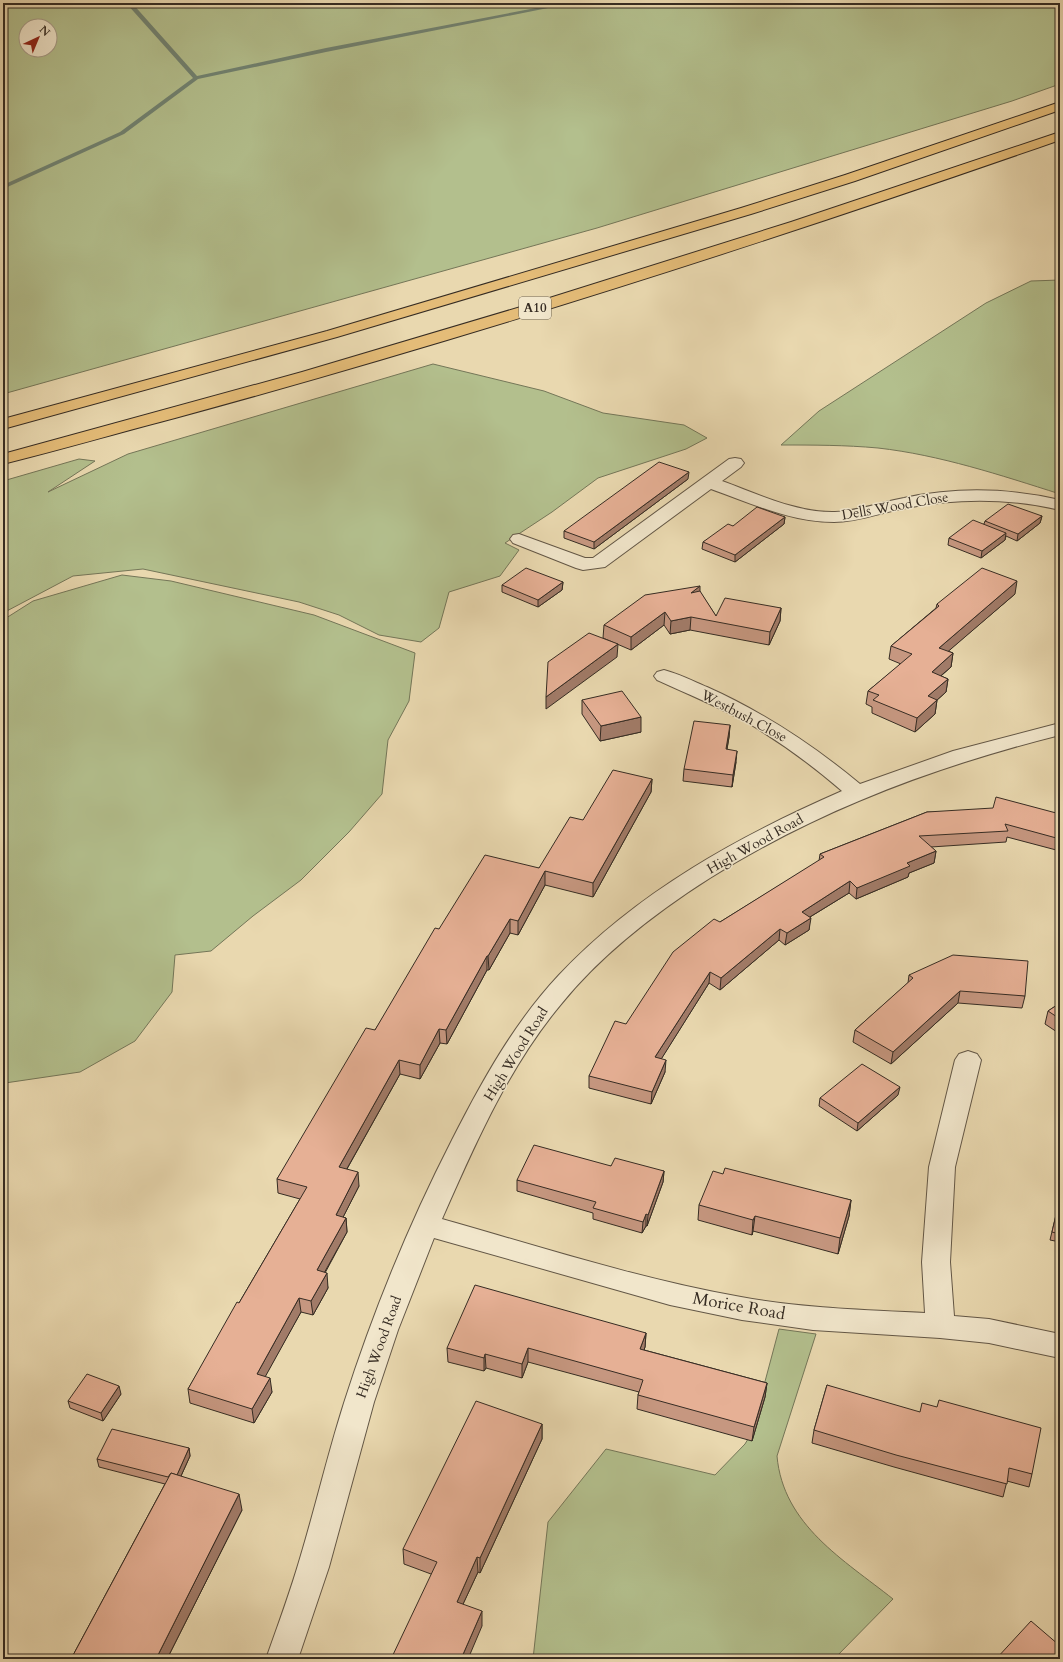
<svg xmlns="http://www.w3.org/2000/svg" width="1063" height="1662" viewBox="0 0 1063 1662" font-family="Cardo,serif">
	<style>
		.green { fill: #b3bf8d; stroke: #747658; fill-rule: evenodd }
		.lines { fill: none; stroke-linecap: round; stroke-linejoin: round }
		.stream { fill: #718271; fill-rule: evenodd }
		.street-casing { stroke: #635746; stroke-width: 2 }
		.highway-casing { stroke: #362c23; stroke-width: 2 }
		.street { fill: #f1e6cb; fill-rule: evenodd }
		.highway { fill: #e4bc78; fill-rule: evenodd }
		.wall { fill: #c69780; stroke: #362c23 }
		.shaded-wall { fill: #a17b68; stroke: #362c23 }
		.building { fill: #e6b095; stroke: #362c23 }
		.labels { text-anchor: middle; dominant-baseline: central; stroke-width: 3; stroke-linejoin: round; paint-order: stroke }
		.shield { fill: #f1e6cb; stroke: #6e6455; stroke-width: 1 }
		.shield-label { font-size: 13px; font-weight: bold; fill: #362c23 }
		.street-label { font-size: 14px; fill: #362c23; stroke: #f1e6cb }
		.near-street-label { font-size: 17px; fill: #362c23; stroke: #f1e6cb }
	</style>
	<rect width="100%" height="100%" fill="#e9d8af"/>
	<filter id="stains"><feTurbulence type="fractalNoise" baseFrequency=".005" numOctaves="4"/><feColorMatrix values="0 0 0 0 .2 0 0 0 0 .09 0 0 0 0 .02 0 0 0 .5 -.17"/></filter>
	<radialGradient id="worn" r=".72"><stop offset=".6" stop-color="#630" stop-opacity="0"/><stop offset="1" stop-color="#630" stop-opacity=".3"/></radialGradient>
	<g class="green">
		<path d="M3,3h1057v81l-48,17 -415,127 -594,166zM26,26h24v24h-24z"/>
		<path d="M1031,281l29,-1v214c-60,-19 -120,-39 -182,-46 -33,-3 -65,-3 -97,-3l38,-34 167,-108z"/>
		<polygon points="433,364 544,391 603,413 684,425 707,438 686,449 598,478 552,512 505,543 519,550 500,576 449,592 439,628 421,642 379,635 339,615 299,602 143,569 73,576 3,613 3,481 79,459 95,461 48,492 128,454"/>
		<polygon points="122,575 171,581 314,615 415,653 409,701 388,740 382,794 349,832 301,880 253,916 211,951 175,955 172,992 135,1041 80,1072 5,1083 3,1081 3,620 33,601"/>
		<path d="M779,1329l37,5 -39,122c6,69 67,104 116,143l-59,60h-301l15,-137 58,-73 109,26 30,-31 6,-10z"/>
	</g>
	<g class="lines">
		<polygon class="stream" points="126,3 132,3 197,76 326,48 562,3 573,3 326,52 198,79 124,134 3,189 3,185 120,132 193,78"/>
		<g class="street-casing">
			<g id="street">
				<path d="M735,458l6,1 3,4 -3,4 -19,14c36,13 74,32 113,31 24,-1 46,-10 69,-14 52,-11 104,-10 156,2v10c-51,-12 -102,-12 -154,-2 -24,4 -47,14 -72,14 -43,0 -84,-19 -123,-33l-106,78 -22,3 -7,-2 -63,-25 -3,-4 3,-4 6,-1 66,24h8l136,-99z"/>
				<path d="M664,670c15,4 29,11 43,17 56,25 106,58 153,97l93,-33 107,-28v12c-124,31 -242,75 -350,143 -55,35 -107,75 -148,125 -53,63 -87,141 -120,216 99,28 197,60 299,78 60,11 123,13 184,16l-3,-51 7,-95 26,-107 4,-6 9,-3 9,3 4,6 -26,107 -5,95 4,54 35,3 71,15v24l-71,-15 -49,-5 -127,-8 -71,-10 -72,-15 -236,-67 -36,92 -24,72 -45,165 -31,92h-32c12,-34 25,-69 35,-104 15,-50 27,-102 43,-152 29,-91 65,-179 108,-263 30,-59 62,-117 107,-165 78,-83 180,-139 283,-184 -29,-25 -60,-48 -94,-68 -29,-16 -60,-29 -91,-43l-3,-4 3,-4z"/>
			</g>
		</g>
		<g class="highway-casing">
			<g id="highway">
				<polygon points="1060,102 1060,110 855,181 751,214 337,337 3,429 3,419 327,331 741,208 845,175"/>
				<path d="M1060,132v8c-292,102 -587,197 -885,278 -58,15 -115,32 -172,46v-10l299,-82 222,-66 267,-84z"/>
			</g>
		</g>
		<use href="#street" class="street"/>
		<use href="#highway" class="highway"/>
	</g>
	<g class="wall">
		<polygon points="688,479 594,549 564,538 564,531"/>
		<polygon points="1042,516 1040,523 1017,541 1006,536 1005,540 981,558 948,545 949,538 984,524 985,521"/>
		<polygon points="785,517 784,524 735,562 702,549 703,542 733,526"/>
		<polygon points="563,582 562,590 538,607 502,592 502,585"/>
		<polygon points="700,592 716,616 781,608 780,621 769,645 690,630 670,634 664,625 631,650 603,638 604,625"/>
		<polygon points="1015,594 948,651 953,653 951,667 941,676 948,679 946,692 937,700 935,714 915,732 872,713 872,707 866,704 868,691 901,664 889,659 891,646 936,608 937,604"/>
		<polygon points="582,700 641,732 600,741 582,714"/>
		<polygon points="730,725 729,737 727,749 736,762 732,787 683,781 684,769"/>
		<polygon points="652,779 651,792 593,897 545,885 518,935 510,933 489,970 487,970 447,1044 440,1043 420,1079 400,1074 347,1169 359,1186 343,1217 346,1218 347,1232 325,1273 328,1288 313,1315 301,1312 265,1376 272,1392 254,1423 190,1403 188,1389 239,1303 300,1199 278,1193 277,1179 375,1030 439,929 539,868 583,820"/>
		<polygon points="927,812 1060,814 1060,851 1007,837 1006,842 931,847 936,851 934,863 909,873 908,877 856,899 849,893 810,917 809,930 785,945 779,940 720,990 709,983 661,1059 665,1072 651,1104 589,1088 589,1076 626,1024 720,922 819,861 820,854"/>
		<polygon points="909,975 1025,996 1022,1008 958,1003 891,1064 853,1042 855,1030 908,983"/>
		<polygon points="1060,1003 1060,1034 1045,1024 1048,1011"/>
		<polygon points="898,1095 857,1131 819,1106 820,1098"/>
		<polygon points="611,1166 664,1171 663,1182 647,1226 646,1226 642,1233 593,1219 593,1213 517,1191 517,1180"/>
		<polygon points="723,1174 851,1200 849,1216 838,1254 753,1231 752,1235 698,1220 699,1205"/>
		<polygon points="1060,1198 1060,1242 1050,1240"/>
		<polygon points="646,1333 645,1347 644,1350 767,1383 765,1397 752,1441 637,1409 638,1395 639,1392 528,1362 522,1378 486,1368 484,1371 448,1362 447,1348"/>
		<polygon points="827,1385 1032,1474 1029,1487 1007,1481 1003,1497 894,1467 812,1443 814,1430"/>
		<polygon points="121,1394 103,1421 70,1408 68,1401"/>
		<polygon points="542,1424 542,1439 480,1573 478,1572 463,1604 482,1626 431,1574 404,1564 403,1549"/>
		<polygon points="189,1448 190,1456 181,1476 242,1510 167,1659 71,1659 165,1484 99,1467 97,1459"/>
		<polygon points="1060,1632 1060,1659 1058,1643"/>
	</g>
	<g class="shaded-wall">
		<polygon points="689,472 688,479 594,549 594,542"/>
		<polygon points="1042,516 1040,523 1017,541 1018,534"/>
		<polygon points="785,517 784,524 735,562 735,555"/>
		<polygon points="1006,533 1005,540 981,558 982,551"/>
		<polygon points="1017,581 1015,594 937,661 939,648"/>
		<polygon points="563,582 562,590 538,607 538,600"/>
		<polygon points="700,586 700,598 691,593"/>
		<polygon points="781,608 780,621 769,645 770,632"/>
		<polygon points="665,612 664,625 631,650 631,637"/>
		<polygon points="691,617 690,630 670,634 671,621"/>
		<polygon points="618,644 617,657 546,709 546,697"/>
		<polygon points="953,653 951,667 930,685 932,672"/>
		<polygon points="948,679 946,692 926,710 928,696"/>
		<polygon points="937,700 935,714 915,732 917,718"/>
		<polygon points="641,717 641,732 600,741 601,726"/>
		<polygon points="730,725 729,737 725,761 726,749"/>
		<polygon points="737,751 736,762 732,787 733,775"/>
		<polygon points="652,779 651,792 593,897 593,883"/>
		<polygon points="936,851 934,863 909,873 908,877 856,899 857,888 907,863"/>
		<polygon points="545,871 545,885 518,935 518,921"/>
		<polygon points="850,881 849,893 800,923 802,912"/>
		<polygon points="811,918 809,930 785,945 787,933"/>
		<polygon points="510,919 510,933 489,970 488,956"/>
		<polygon points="780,929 779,940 720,990 721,978"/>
		<polygon points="487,956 487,970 447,1044 446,1030"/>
		<polygon points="710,972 709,983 655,1069 655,1057"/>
		<polygon points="960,991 958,1003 891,1064 893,1052"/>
		<polygon points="439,1029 440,1043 420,1079 420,1065"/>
		<polygon points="399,1060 400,1074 340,1181 339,1167"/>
		<polygon points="666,1060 665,1072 651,1104 652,1092"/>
		<polygon points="900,1087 898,1095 857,1131 858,1123"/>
		<polygon points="664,1171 663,1182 647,1226 648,1215"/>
		<polygon points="358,1172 359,1186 337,1229 336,1215"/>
		<polygon points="851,1200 849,1216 838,1254 840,1238"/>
		<polygon points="646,1214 646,1226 642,1233 643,1222"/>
		<polygon points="755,1216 753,1231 752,1235 753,1220"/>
		<polygon points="346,1218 347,1232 318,1284 317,1270"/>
		<polygon points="327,1273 328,1288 313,1315 311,1301"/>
		<polygon points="299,1298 301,1312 259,1388 257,1374"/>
		<polygon points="646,1333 645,1347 640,1362 640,1349"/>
		<polygon points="528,1348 528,1362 522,1378 522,1364"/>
		<polygon points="485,1354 486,1368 484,1371 484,1358"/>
		<polygon points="270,1378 272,1392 254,1423 252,1409"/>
		<polygon points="767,1383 765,1397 752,1441 754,1427"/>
		<polygon points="119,1386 121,1394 103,1421 101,1413"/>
		<polygon points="542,1424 542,1439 480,1573 480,1558"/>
		<polygon points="189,1448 190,1456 176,1487 175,1479"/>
		<polygon points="239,1494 242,1510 167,1659 156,1659"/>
		<polygon points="477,1557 478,1572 457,1617 457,1602"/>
		<polygon points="482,1611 482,1626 468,1659 461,1659"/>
	</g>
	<g class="building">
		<polygon points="659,462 689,472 594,542 564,531"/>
		<polygon points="1008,504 1042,516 1018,534 985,521"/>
		<polygon points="757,507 785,517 735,555 703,542 728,524 733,526"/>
		<polygon points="973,520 1006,533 982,551 949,538"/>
		<polygon points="526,568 563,582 538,600 502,585"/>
		<polygon points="982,568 1017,581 939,648 953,653 932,672 948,679 928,696 937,700 917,718 873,700 879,695 868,691 912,654 891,646 939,606 937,604"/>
		<polygon points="700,586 691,593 700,591 716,616 725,598 781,608 770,632 691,617 671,621 665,612 631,637 604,625 645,595"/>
		<polygon points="589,633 618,644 546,697 548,662"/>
		<polygon points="622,691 641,717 601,726 582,700"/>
		<polygon points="694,721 730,725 726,749 737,751 733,775 684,769"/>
		<polygon points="613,770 652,779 593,883 545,871 518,921 510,919 488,956 487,956 446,1030 439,1029 420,1065 399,1060 339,1167 358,1172 336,1215 346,1218 317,1270 327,1273 311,1301 299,1298 257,1374 270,1378 252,1409 188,1389 237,1302 239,1303 307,1187 277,1179 366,1028 375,1030 435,928 439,929 485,855 539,868 570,817 583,820"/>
		<polygon points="996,797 1060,814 1060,839 1005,824 1008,831 919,836 936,851 907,863 910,866 857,888 850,881 802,912 811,918 787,933 780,929 721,978 710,972 655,1057 666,1060 652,1092 589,1076 615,1021 626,1024 673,952 714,919 720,922 824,857 820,854 927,812 993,808"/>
		<polygon points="953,955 1028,961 1025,996 960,991 893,1052 855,1030 913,978 909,975"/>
		<polygon points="1060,1003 1060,1019 1048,1011"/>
		<polygon points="862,1064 900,1087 858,1123 820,1098"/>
		<polygon points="534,1145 611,1166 615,1158 664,1171 648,1215 646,1214 643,1222 593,1208 596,1202 517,1180"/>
		<polygon points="725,1168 851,1200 840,1238 755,1216 753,1220 699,1205 713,1171 723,1174"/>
		<polygon points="1060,1198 1060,1234 1052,1232"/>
		<polygon points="475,1285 646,1333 640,1349 767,1383 754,1427 638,1395 643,1380 528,1348 522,1364 485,1354 484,1358 447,1348"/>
		<polygon points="87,1374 119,1386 101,1413 68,1401"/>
		<polygon points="827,1385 920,1412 922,1403 937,1407 939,1400 1041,1428 1032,1474 1009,1468 1007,1484 896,1455 814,1430"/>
		<polygon points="476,1401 542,1424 480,1558 477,1557 457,1602 482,1611 461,1659 391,1659 437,1562 403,1549"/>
		<polygon points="112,1429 189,1448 177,1475 171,1473 168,1477 97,1459"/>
		<polygon points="171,1473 239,1494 156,1659 71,1659"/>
		<polygon points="1031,1621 1059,1645 1060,1641 1060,1659 996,1659"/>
	</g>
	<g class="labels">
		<rect class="shield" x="519" y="297" width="32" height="22" rx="3"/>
		<g class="shield-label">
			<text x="535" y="308">A10</text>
		</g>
		<g class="street-label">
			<text transform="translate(895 506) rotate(-10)">Dells Wood Close</text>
			<text transform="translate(744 716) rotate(28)">Westbush Close</text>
			<text transform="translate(755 844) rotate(-29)">High Wood Road</text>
			<text transform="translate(516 1054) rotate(-58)">High Wood Road</text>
			<text transform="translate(379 1347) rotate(-70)">High Wood Road</text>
		</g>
		<g class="near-street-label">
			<text transform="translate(739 1306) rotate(10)">Morice Road</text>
		</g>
	</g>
	<rect width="1063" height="1662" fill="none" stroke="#e9d8af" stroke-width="16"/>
	<rect x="4" y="4" width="1055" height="1654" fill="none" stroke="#362c23" stroke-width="2"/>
	<rect x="8" y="8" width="1047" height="1646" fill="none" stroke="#362c23"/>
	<g transform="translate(38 38) rotate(44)"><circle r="19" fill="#f1e6cb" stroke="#a69c88"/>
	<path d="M0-3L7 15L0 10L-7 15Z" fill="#8f2418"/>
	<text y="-6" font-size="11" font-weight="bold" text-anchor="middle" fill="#362c23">N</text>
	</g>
	<rect width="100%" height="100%" filter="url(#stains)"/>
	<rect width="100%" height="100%" fill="url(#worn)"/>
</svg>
